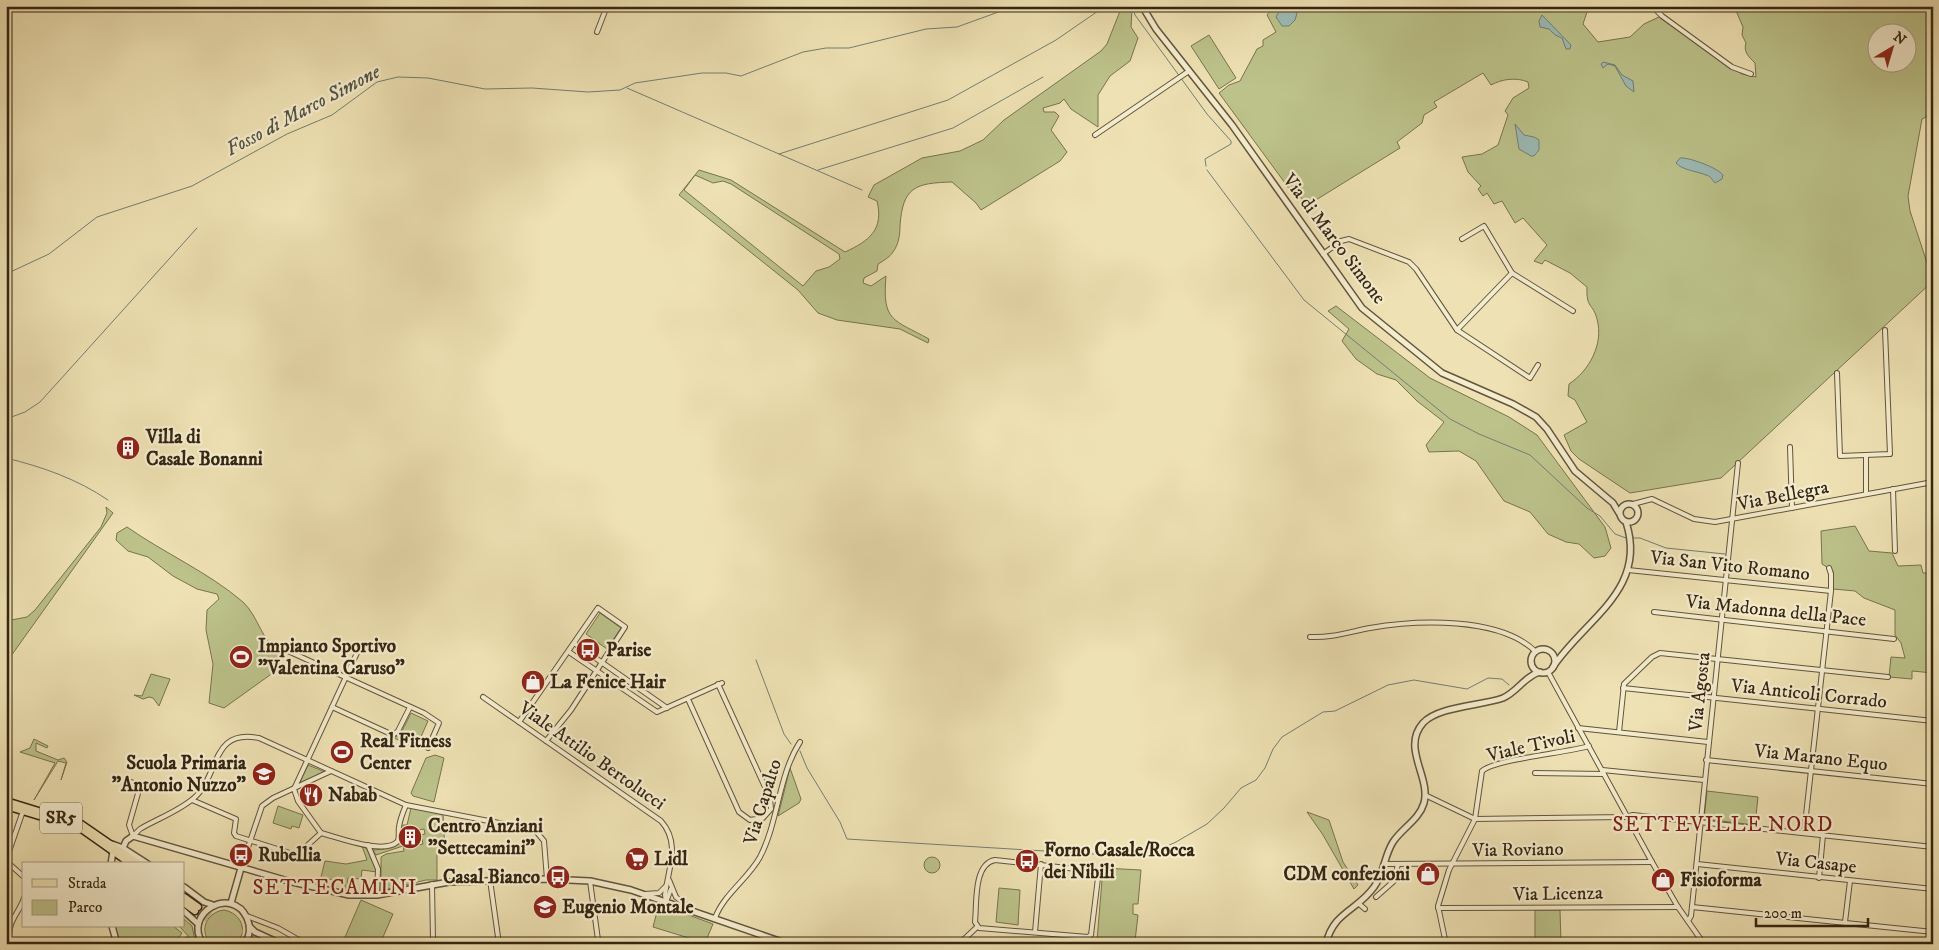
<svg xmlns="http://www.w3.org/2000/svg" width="1939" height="950" viewBox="0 0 1939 950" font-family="'IM FELL DW Pica',serif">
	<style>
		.green { fill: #bcc28a; stroke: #78744e; fill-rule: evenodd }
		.water { fill: #9cbbb6; stroke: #727f75 }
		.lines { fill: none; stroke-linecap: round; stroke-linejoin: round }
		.stream { stroke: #727f75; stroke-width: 1 }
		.primary-tunnel { stroke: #c9bc93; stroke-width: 6; stroke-dasharray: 6 3; stroke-linecap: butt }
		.minor-casing { stroke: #62553b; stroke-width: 6 }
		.tertiary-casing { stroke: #62553b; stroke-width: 8 }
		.primary-casing { stroke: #342613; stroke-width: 9 }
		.minor { stroke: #f4ecce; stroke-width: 4 }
		.tertiary { stroke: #f4ecce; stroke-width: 5 }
		.primary { stroke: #eee1b3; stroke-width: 6 }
		.labels { text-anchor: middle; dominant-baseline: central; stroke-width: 4.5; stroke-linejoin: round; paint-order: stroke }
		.shield { fill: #f4ecce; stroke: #6e614b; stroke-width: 1 }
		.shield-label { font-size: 18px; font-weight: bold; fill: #342613 }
		.street-label { font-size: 19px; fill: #342613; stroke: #f4ecce }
		.poi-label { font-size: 19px; font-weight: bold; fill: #342613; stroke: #f4ecce; text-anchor: start }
		.water-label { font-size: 20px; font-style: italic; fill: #535344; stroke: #f4ecce }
		.quarter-label { font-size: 21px; letter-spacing: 1px; fill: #7a1f14; stroke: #f4ecce }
	</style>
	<rect width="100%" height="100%" fill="#eee1b3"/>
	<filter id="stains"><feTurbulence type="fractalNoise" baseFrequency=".004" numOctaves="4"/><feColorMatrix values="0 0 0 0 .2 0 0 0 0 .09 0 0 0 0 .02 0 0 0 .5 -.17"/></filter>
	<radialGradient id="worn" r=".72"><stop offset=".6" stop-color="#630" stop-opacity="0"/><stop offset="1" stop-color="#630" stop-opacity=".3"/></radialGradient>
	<g class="green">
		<path d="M1122,6l10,4 -1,17 7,11 -8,23 -20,15 -12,19v32l-27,-18 -7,-10 -4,4 -17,5 1,4h11l4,4 -8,14 16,22 -7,9 -79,49 -5,-7 -24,-21c-37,1 -49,5 -52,43 0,9 -1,19 -7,27 -3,5 -10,9 -15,12l-1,7 -13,7 -1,5 8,3 15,-10c-4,46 7,43 43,63l-1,4 -28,-14 -63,-9 -19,-7 -20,-23 -119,-95 20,-25 32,10 114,72c24,-11 39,-22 32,-51l-9,-4 6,-12 48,-27 38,-7 23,-11 21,-20 97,-69 6,-7zM695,175l18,8 10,-2 8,3 108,70 1,5 -11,8 -13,4 -13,15 -119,-96z"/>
		<path d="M1274,6h310l3,6 -4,12 15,18 32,-5 14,-13 15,-7 71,50 12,7 14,3 -1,-14c-6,-6 -12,-11 -9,-20l-4,-8 1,-8 -9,-21h199v98l-7,13 -4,2 -14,77 2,15 23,70 -212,197 -91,15 -51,-34 -8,-8 -7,-16 23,-13 -12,-22 -7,-4 1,-12c20,-13 35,-40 28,-65 -4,-16 -11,-10 -10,-32l-17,-14 -25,-13 -3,4 -8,-3 13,-16 -24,-27 -8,5 -13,-22 -8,3 -7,-11 -4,3 -5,-7 3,-3 -13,-14 -6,-15 20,-3 16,-9 10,-30 -3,-4 8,-13 16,-10 -1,-6c-12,-5 -26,-3 -37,3l-8,-12 -49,29 3,5 -13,8 -2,8 -25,19 3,6 -89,55 -18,-9 -74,-101 10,-8 11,-4 17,-32 6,-3v-6l13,-8 -9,-17zM1876,32h30v30h-30z"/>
		<polygon points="1209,35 1236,78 1219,89 1191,46"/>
		<polygon points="1336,306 1430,378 1509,417 1537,435 1605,527 1611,548 1605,556 1594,558 1579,544 1566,542 1548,534 1530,512 1504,501 1476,461 1459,451 1429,452 1426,445 1444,422 1417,401 1396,380 1377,374 1356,359 1342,341 1349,329 1328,311"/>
		<polygon points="106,507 113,513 6,663 6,621 27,617 35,610 101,527 107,513"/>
		<polygon points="1855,526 1869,551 1892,553 1898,566 1921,565 1923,573 1933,573 1933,673 1912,671 1912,679 1889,677 1891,657 1905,658 1901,643 1895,635 1895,610 1864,598 1855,591 1833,589 1833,571 1822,564 1821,531"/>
		<path d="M127,527c37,26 81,45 116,75 16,15 19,41 38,51l-11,22 -46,33 -15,-5 4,-39 -7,-34 1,-20 12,-11 -2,-5 -20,-5 -24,-13 -25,-19 -20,-6 -12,-11 1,-7z"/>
		<polygon points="600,613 621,628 607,649 586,634"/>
		<polygon points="151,674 170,679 159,706 153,698 149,697 143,699 134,695 142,696"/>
		<polygon points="411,713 428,721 416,748 394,738 401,733"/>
		<polygon points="34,739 48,746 47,748 36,743 36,751 58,760 64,758 67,762 61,780 66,763 58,761 34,800 55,763 20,752 30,748"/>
		<polygon points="435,755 444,758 434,802 413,796 411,793 426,758"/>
		<polygon points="308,765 325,772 301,784 300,782"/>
		<polygon points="790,768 801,799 799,803 778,816"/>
		<polygon points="1707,791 1758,797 1755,825 1704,819"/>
		<polygon points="278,806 303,815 299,828 292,826 291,829 273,823"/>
		<path d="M411,808l32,6 2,36 -8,1v29h-11l-45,11v-34l5,-3 18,-3 -1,-5 -27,9 -3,-5 11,-1 17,-6 2,-18h4zM424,829l1,5 -10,2v4l7,-1 1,5 -10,2 -1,-7 -7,3 -1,-10z"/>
		<polygon points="1307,812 1329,820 1343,862 1358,885 1354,889 1323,835"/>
		<polygon points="362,846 367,849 377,872 362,870 361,879 348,878 347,891 345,891 345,883 324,878 322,882 320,881 325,861 346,864 367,860"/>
		<circle cx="932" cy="865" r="8"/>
		<polygon points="1103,868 1141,870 1138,904 1133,904 1133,914 1138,915 1135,941 1124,944 1090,944 1090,941 1097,941"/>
		<polygon points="999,888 1020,890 1018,925 996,922"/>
		<polygon points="361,900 393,914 380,944 342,944"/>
		<polygon points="659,904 713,924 705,943 653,927"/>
		<path d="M224,910c17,3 25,21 12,34h-25c-13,-14 -4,-32 13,-34z"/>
		<polygon points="1535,910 1560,910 1561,944 1535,944"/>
		<polygon points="184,919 192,926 195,941 193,944 178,944 186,937 190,938 179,926 184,926"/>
		<polygon points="115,926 173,926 182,933 174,944 119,944"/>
	</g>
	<g class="water">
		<polygon points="1299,6 1295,20 1289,26 1282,26 1276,17 1281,7"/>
		<polygon points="1542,15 1571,45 1570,49 1566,49 1562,38 1555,35 1549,29 1540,27 1539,21"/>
		<polygon points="1603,62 1615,65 1622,75 1633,81 1634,92 1626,86 1615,66 1608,64 1603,68 1601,64"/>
		<polygon points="1515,124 1524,135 1534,137 1539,140 1539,150 1534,156 1531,156 1519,149"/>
		<path d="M1680,158c9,-1 38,10 43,17l-1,4 -7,4c-3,-3 -4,-7 -9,-8 -10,-4 -24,-5 -30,-12z"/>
	</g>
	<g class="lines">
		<g class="stream">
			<polyline points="1132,6 1135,15 1207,114 1231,141 1231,144 1205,159 1206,166"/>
			<polyline points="627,88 862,190"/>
			<polyline points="779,154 948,100 1056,40 1101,9"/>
			<polyline points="818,170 953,128 1043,77"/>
			<polyline points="1207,170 1304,300 1450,419 1479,434 1530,455 1587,508 1600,516 1615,534 1626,538"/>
			<polyline points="6,274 49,254 97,217 192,186 287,134 332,115 377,82 398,77 428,78 485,89 532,88 588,92 620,90 635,83 702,73 726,73 741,76 803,52 826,48 849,48 926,29 957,27 1015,6"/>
			<polyline points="6,419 25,412 40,402 197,228"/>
			<path d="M6,458c37,9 71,21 102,42"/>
			<polyline points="1630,538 1640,538 1666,548 1725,554"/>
			<polyline points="756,660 784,734 791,744"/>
			<polyline points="800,751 807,768 840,822 847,839 1143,857 1176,842 1207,824 1224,808 1241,788 1256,780 1265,768 1273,749 1282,737 1323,712 1335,711 1388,685 1414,680 1467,689 1488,678 1502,679 1509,685"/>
		</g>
		<g class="primary-tunnel">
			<polyline points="198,907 225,925 259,942"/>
			<polyline points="195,911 224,930 251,944"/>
		</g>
		<g class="minor-casing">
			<g id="minor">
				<polyline points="1652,6 1662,16 1732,67 1751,74"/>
				<polyline points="597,32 607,6"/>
				<polyline points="1095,135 1189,71"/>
				<polyline points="1323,254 1341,241 1349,239 1409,262 1416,269 1457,330 1512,273 1484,226 1462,239"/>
				<polyline points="1512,273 1573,311"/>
				<polyline points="1457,330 1530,378 1538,365"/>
				<polyline points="1837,373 1840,456 1890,454 1885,330"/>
				<polyline points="1790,447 1792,508"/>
				<polyline points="1866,455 1866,494"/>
				<polyline points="1893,489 1895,551"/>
				<polyline points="1633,504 1652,499 1694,519 1715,522 1933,482"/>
				<polyline points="1628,570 1831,591"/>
				<polyline points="1654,612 1894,639"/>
				<path d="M1310,637c21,1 39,-5 60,-9 46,-8 130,-12 166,24"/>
				<polyline points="574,643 667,708"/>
				<polyline points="277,646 424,713 439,723 428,748"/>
				<polyline points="569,652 657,712 722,683"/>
				<polyline points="1548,672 1652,862 1678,907 1704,944"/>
				<polyline points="1623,688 1933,721"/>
				<path d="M483,697l178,124c20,22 7,48 4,74l1,7"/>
				<polyline points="688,699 739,812 750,820 763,818 771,809 770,798 718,684"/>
				<polyline points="332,707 393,735 398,731 410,707"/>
				<polyline points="519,722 598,608 625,627 571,710 546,741"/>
				<polyline points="1578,728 1708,742"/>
				<polyline points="1619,732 1624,684 1652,657 1660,653 1888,677"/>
				<polyline points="1706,760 1933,784"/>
				<polyline points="1602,770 1704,780"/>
				<polyline points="1535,773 1604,774"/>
				<path d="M126,780l10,4 3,6 -10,35 4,11 7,-7c17,-10 39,-18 54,-31 26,-22 16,-70 65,-60l147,67 129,25 9,11 3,38"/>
				<polyline points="1425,795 1475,819 1626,817 1633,815 1933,847"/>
				<polyline points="192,800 236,819 234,833 236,836 293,854 299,853 321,833"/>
				<polyline points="321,833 298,801 294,789 357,653"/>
				<path d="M321,833c16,4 62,22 76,9 3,-3 1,-11 2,-15 1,-8 4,-15 7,-22"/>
				<polyline points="1804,833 1831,591 1831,574 1829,568"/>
				<polyline points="368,845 378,869 377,895"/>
				<polyline points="6,860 23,811"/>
				<path d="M995,860l99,11 4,7 -7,57 -3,2 -109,-9 -4,-6c2,-18 -2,-58 20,-62z"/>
				<polyline points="6,861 24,877"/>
				<polyline points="1384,864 1652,862"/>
				<polyline points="1697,864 1933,889"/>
				<polyline points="241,868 262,806 273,798 331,771"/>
				<polyline points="1819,878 1823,835"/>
				<polyline points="490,880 499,944"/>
				<polyline points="669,880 676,897 691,909"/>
				<polyline points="590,881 598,940 609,944"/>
				<polyline points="432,884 433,941"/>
				<polyline points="645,894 659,893 666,886"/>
				<polyline points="1376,897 1394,881 1398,864"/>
				<polyline points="666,902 671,889"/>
				<polyline points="1358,903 1365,909"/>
				<polyline points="1692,907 1933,932"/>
				<polyline points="1438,908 1678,907"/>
				<polyline points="247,916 278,928 306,944"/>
				<path d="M715,918c9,-24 33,-39 45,-61 19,-37 18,-81 40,-115"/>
				<polyline points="1688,921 1691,916 1738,463"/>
				<polyline points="1845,922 1850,881"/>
				<polyline points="1035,932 1041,864"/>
				<path d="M9,936c0,-16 10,-23 15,-38"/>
				<polyline points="400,942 457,941 457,944"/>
				<polyline points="959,944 977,927"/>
				<path d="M1446,944l-8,-38 11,-36 26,-51 7,-48c14,-12 84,-18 107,-25"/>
			</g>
		</g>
		<g class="tertiary-casing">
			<g id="tertiary">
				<polyline points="1142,6 1156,29 1232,125 1362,308 1442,373 1513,404 1536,417 1547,429 1575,471 1613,503 1619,513"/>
				<circle cx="1629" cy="513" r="9"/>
				<circle cx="1543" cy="661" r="12"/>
				<path d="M1553,667c32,-48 95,-77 73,-145"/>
				<polyline points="112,844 123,848 148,864"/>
				<polyline points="123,848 126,841 133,836 288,881 349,895 377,895 449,882 547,879 590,881 631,890 788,944"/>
				<polyline points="111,864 113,851"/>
				<polyline points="184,887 204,902 213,905"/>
				<polyline points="231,903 241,868"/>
				<polyline points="184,911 198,924"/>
				<polyline points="112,926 117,944"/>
				<polyline points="250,927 255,932 281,944"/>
				<path d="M203,944c-21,-31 29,-59 44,-26 4,9 3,18 -2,26"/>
				<path d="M1326,944c7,-32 31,-33 48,-57 10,-13 10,-31 19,-45 9,-14 26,-22 31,-39 7,-26 -23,-55 -1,-80 16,-17 58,-17 80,-25 14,-6 22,-22 37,-26"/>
			</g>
		</g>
		<g class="primary-casing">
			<g id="primary">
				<polyline points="6,801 81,824 139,864"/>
				<polyline points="6,806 39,816"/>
				<polyline points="53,820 83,830 131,864"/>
				<polyline points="184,897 198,907"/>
				<polyline points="184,903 195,911"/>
				<polyline points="259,942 264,944"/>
			</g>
		</g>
		<use href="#minor" class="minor"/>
		<use href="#tertiary" class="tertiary"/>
		<use href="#primary" class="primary"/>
	</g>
	<defs>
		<g id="building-disc" transform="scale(1.25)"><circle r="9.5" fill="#8f2418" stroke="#f4ecce"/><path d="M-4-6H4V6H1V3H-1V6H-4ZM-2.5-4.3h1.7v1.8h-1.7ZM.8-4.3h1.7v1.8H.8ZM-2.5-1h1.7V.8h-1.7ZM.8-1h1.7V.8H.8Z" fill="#fff"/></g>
		<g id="bus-disc" transform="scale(1.25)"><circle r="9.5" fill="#8f2418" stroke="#f4ecce"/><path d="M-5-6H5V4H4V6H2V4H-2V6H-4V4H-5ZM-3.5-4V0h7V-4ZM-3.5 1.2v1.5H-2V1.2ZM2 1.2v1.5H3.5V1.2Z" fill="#fff"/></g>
		<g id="stadium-disc" transform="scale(1.25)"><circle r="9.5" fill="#8f2418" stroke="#f4ecce"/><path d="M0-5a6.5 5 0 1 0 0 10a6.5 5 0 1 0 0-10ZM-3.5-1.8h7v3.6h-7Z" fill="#fff"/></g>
		<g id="shop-disc" transform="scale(1.25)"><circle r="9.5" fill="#8f2418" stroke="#f4ecce"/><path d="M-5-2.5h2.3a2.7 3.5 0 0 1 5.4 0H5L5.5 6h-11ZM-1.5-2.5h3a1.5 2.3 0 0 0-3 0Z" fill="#fff"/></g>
		<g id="school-disc" transform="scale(1.25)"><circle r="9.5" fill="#8f2418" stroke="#f4ecce"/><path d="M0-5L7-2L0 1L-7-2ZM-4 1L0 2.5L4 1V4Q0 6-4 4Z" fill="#fff"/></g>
		<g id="restaurant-disc" transform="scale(1.25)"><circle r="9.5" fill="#8f2418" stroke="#f4ecce"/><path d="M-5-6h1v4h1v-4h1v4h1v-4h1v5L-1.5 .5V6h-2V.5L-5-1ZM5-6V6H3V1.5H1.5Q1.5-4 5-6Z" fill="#fff"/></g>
		<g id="supermarket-disc" transform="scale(1.25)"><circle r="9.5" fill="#8f2418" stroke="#f4ecce"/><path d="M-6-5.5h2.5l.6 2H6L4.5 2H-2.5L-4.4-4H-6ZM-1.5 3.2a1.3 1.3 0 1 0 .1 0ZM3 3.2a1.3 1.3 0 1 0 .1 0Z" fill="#fff"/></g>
	</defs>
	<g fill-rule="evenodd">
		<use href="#building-disc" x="128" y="448"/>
		<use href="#bus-disc" x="588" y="650"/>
		<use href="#stadium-disc" x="241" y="657"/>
		<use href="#shop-disc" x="533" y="682"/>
		<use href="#stadium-disc" x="342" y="752"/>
		<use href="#school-disc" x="264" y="774"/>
		<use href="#restaurant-disc" x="311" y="795"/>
		<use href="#building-disc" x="410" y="837"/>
		<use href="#bus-disc" x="241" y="855"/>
		<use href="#supermarket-disc" x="637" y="859"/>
		<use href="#bus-disc" x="1027" y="861"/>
		<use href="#shop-disc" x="1428" y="874"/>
		<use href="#bus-disc" x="558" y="877"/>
		<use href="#shop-disc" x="1663" y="880"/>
		<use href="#school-disc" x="545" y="907"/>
	</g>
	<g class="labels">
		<rect class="shield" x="40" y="802.5" width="42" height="31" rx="4"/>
		<g class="shield-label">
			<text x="61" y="818">SR5</text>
		</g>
		<g class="street-label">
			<text transform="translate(1334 239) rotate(53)">Via di Marco Simone</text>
			<text transform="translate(1783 496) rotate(-11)">Via Bellegra</text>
			<text transform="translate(1730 566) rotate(6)">Via San Vito Romano</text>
			<text transform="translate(1776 611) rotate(6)">Via Madonna della Pace</text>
			<text transform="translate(1700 692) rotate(-84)">Via Agosta</text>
			<text transform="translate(1809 694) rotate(6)">Via Anticoli Corrado</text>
			<text transform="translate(1531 746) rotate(-13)">Viale Tivoli</text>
			<text transform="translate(592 756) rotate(35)">Viale Attilio Bertolucci</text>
			<text transform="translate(1821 758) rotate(6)">Via Marano Equo</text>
			<text transform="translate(763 802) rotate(-73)">Via Capalto</text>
			<text transform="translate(1518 850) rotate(-1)">Via Roviano</text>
			<text transform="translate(1816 863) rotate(6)">Via Casape</text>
			<text transform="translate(1558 894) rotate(-1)">Via Licenza</text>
		</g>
		<g class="poi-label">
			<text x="146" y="437">Villa di<tspan x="146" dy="22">Casale Bonanni</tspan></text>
			<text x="258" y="646">Impianto Sportivo<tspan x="258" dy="22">"Valentina Caruso"</tspan></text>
			<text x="606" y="650">Parise</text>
			<text x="550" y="682">La Fenice Hair</text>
			<text x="360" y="741">Real Fitness<tspan x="360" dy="22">Center</tspan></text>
			<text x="246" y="763" text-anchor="end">Scuola Primaria<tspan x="246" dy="22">"Antonio Nuzzo"</tspan></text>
			<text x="328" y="795">Nabab</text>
			<text x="428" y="826">Centro Anziani<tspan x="428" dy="22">"Settecamini"</tspan></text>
			<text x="1044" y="850">Forno Casale/Rocca<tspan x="1044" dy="22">dei Nibili</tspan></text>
			<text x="258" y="855">Rubellia</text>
			<text x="654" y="859">Lidl</text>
			<text x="1410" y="874" text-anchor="end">CDM confezioni</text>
			<text x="540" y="877" text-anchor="end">Casal Bianco</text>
			<text x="1680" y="880">Fisioforma</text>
			<text x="562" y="907">Eugenio Montale</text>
		</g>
		<g class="water-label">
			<text transform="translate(303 111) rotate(-28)">Fosso di Marco Simone</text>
		</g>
		<g class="quarter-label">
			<text x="1723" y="825">SETTEVILLE NORD</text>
			<text x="335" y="888">SETTECAMINI</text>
		</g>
	</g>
	<rect width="1939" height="950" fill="none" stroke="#eee1b3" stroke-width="25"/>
	<rect x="8" y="8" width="1924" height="935" fill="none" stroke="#342613" stroke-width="2.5"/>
	<rect x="12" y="12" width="1914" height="925" fill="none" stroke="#342613"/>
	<rect x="22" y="862" width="162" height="65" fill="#f4ecce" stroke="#a79d83"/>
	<rect x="32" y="879" width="25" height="8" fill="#eee1b3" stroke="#a79d83"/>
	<text x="68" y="888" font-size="15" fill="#342613">Strada</text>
	<rect x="32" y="900" width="25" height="15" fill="#bcc28a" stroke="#a79d83"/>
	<text x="68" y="912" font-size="15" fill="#342613">Parco</text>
	<g transform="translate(1892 48) rotate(38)"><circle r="24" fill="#f4ecce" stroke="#a79d83"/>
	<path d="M0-4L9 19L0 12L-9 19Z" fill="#8f2418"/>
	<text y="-8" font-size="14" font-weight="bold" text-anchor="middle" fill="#342613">N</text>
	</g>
	<path d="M1756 918v8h112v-8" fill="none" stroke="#342613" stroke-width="2.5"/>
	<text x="1764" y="918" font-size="15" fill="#342613" stroke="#f4ecce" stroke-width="4" paint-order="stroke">200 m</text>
	<rect width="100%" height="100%" filter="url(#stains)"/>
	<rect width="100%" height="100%" fill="url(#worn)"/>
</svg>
